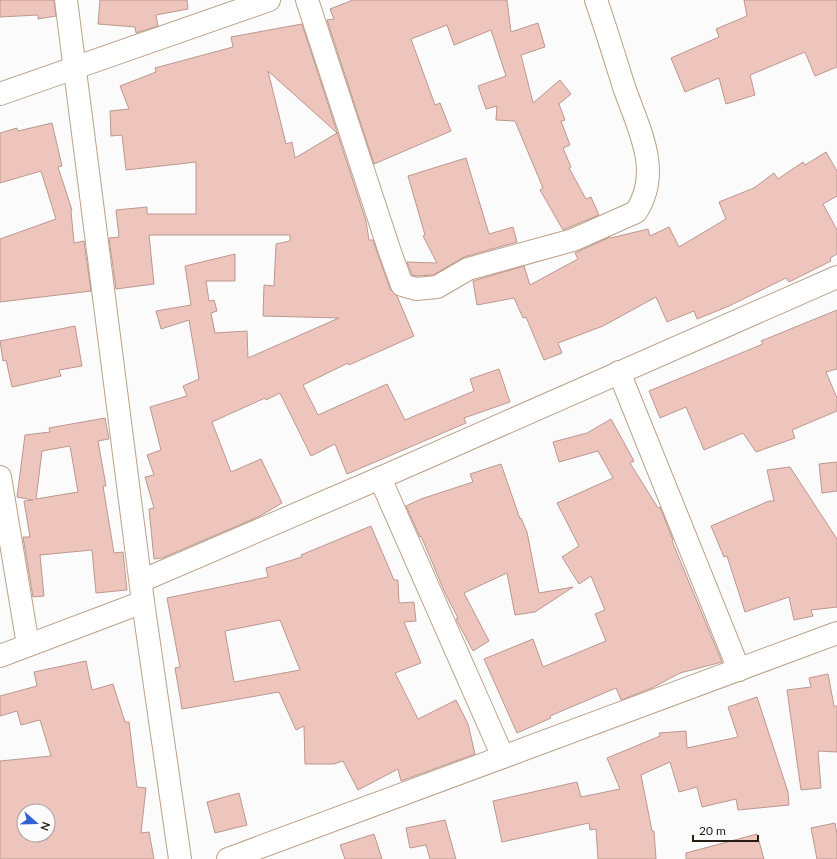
<svg xmlns="http://www.w3.org/2000/svg" width="837" height="859" viewBox="0 0 837 859" font-family="Lato,sans-serif">
	<style>
		.building { fill: #edc5bc; stroke: #bd978f; fill-rule: evenodd }
		.lines { fill: none; stroke-linecap: round; stroke-linejoin: round }
		.minor-casing { stroke: #bca188; stroke-width: 24 }
		.minor { stroke: #fff; stroke-width: 22 }
	</style>
	<rect width="100%" height="100%" fill="#fbfbfb"/>
	<g class="building">
		<polygon points="0,0 54,0 56,16 38,19 38,15 0,17"/>
		<polygon points="100,0 187,0 188,9 156,15 158,26 136,33 135,27 98,24"/>
		<polygon points="353,0 507,0 511,32 538,23 545,47 521,55 533,103 560,80 571,94 559,104 565,120 561,121 570,145 563,148 571,167 569,168 586,199 591,197 599,215 563,230 540,190 543,188 515,121 496,120 497,106 486,109 478,86 506,76 491,30 454,45 447,25 411,39 435,105 440,103 451,131 374,164 327,20 334,19 330,9"/>
		<polygon points="744,0 837,0 837,67 815,76 805,52 750,75 755,95 726,104 719,78 685,92 671,58 719,37 716,29 747,16"/>
		<path d="M302,24l64,197 3,19h4l17,49 7,7 17,40 -65,29 -1,-2 -45,22 15,30 69,-31 18,36 69,-29 -4,-12 29,-10 11,33 -46,16 2,5 -119,51 -12,-30 -24,12 -31,-63 -14,7 -1,-2 -53,24 19,50 30,-13 21,44 -24,14 -96,41 -8,1 -5,-50 5,-1 -9,-31 9,-2 -7,-20 14,-5 -11,-43 37,-11 -4,-10 16,-7 -10,-59 -28,9 -5,-18 35,-6 -6,-39 50,-12v27h-29l3,20 5,-1 3,11 -6,2 4,20 32,-2 1,27 91,-40 -76,-2 1,-31 10,1 2,-42 14,-3v-6h-141l5,49 -38,5 -7,-51 10,-1 -3,-27 31,-3v7h49v-52l-70,8 -4,-35 -11,1 -1,-25 19,-2 -9,-23 36,-14 -1,-4 78,-21 -2,-10zM268,71l48,43 21,19 -42,25 -3,-16 -6,2z"/>
		<polygon points="52,123 62,166 58,167 72,210 71,211 74,243 84,241 91,291 0,302 0,239 56,219 41,171 0,183 0,133 17,128 18,131"/>
		<polygon points="826,152 837,171 837,196 823,204 837,230 837,254 830,258 831,261 789,282 786,278 729,306 697,319 694,311 667,322 656,297 603,326 558,343 562,353 544,360 526,317 523,318 514,298 477,305 473,281 524,266 530,285 578,259 575,253 610,237 611,238 648,229 650,236 669,227 679,247 726,219 719,202 754,188 774,173 778,179 803,162 805,165"/>
		<polygon points="466,158 489,234 513,227 517,242 464,257 433,275 417,276 412,275 407,262 437,263 423,236 425,235 408,176"/>
		<polygon points="837,310 837,369 826,372 837,398 837,411 792,430 795,438 756,452 743,433 704,450 686,407 660,418 649,391 763,344 761,341"/>
		<polygon points="75,326 82,366 59,370 61,376 12,387 6,360 3,361 0,341"/>
		<path d="M105,418l4,21 -11,2 8,45h-3l11,67 9,-1 4,38 -31,3 -4,-43 -52,5 4,41 -11,1 -10,-60h7l-6,-36 9,-1 -16,-3 8,-62 25,-3 -1,-4zM70,446l8,46 -42,7 6,-48z"/>
		<polygon points="611,419 634,461 630,463 658,508 660,507 673,540 672,541 722,662 680,673 652,688 621,700 616,688 550,716 551,718 517,733 484,659 533,639 543,667 606,641 595,614 605,610 591,576 579,584 562,557 579,546 557,503 613,478 598,451 559,462 553,442 587,433"/>
		<polygon points="837,462 837,491 822,493 819,464"/>
		<polygon points="501,464 520,519 521,518 527,532 539,593 573,587 535,612 515,615 507,573 464,593 489,641 473,651 456,619 458,618 445,593 421,536 420,537 406,506 421,499 473,482 470,474"/>
		<polygon points="790,467 837,539 837,607 811,610 813,616 794,620 789,597 745,612 727,556 724,557 711,526 769,501 774,501 767,470"/>
		<path d="M371,526l23,54h4l1,23 15,-1 2,19 -12,1 17,41 -26,10 23,46 38,-19 12,24 7,30 -74,27 -3,-12 -40,21 -15,-29 -9,3h-29l-1,-38 -8,4 -17,-38 -97,17 -7,-41 5,-1 -13,-69 101,-21 -2,-9 36,-11 -1,-2zM280,620l20,50 -66,12 -9,-51z"/>
		<path d="M86,661l6,29 21,-6 12,38h4l8,65 9,1 -5,45 8,-1 5,27h-154v-98l51,-5 -11,-36 -19,5 -4,-14 -17,5v-20l37,-10 -3,-14zM24,811h24v24h-24z"/>
		<polygon points="828,674 834,706 837,706 837,752 818,751 821,788 801,790 787,690 811,687 809,678"/>
		<polygon points="757,697 788,792 789,805 738,810 736,799 702,807 697,787 679,792 670,762 641,775 652,831 654,831 656,859 598,859 596,829 590,830 589,823 502,842 493,801 577,782 581,797 620,789 607,758 660,736 659,733 686,731 687,748 738,737 728,707"/>
		<polygon points="239,793 247,825 215,833 207,802"/>
		<polygon points="445,820 456,859 430,859 426,845 410,848 406,828"/>
		<polygon points="835,823 837,834 837,859 817,859 811,828"/>
		<polygon points="374,834 382,859 345,859 340,845"/>
		<polygon points="757,834 764,859 686,859 686,853"/>
	</g>
	<g class="lines">
		<g class="minor-casing">
			<g id="minor">
				<polyline points="66,0 143,602 180,859"/>
				<path d="M307,0l83,252 12,33 14,4 21,-2 31,-18 105,-29 63,-28c27,-41 2,-84 -12,-125 -9,-29 -18,-58 -28,-87"/>
				<polyline points="0,94 269,0"/>
				<polyline points="619,372 739,670"/>
				<polyline points="0,477 28,645"/>
				<polyline points="380,478 503,757"/>
				<polyline points="141,581 380,478 837,277"/>
				<polyline points="0,656 143,602"/>
				<polyline points="228,859 837,633"/>
			</g>
		</g>
		<use href="#minor" class="minor"/>
	</g>
	<g transform="translate(36 823) rotate(110)"><circle r="19" fill="#fbfbfb" stroke="#a6a29e"/>
	<path d="M0-3L7 15L0 10L-7 15Z" fill="#3063d2"/>
	<text y="-6" font-size="11" font-weight="bold" text-anchor="middle" fill="#261c12">N</text>
	</g>
	<path d="M693 835v6h65v-6" fill="none" stroke="#261c12" stroke-width="2"/>
	<text x="699" y="835" font-size="12" fill="#261c12" stroke="#fbfbfb" stroke-width="3" paint-order="stroke">20 m</text>
</svg>
